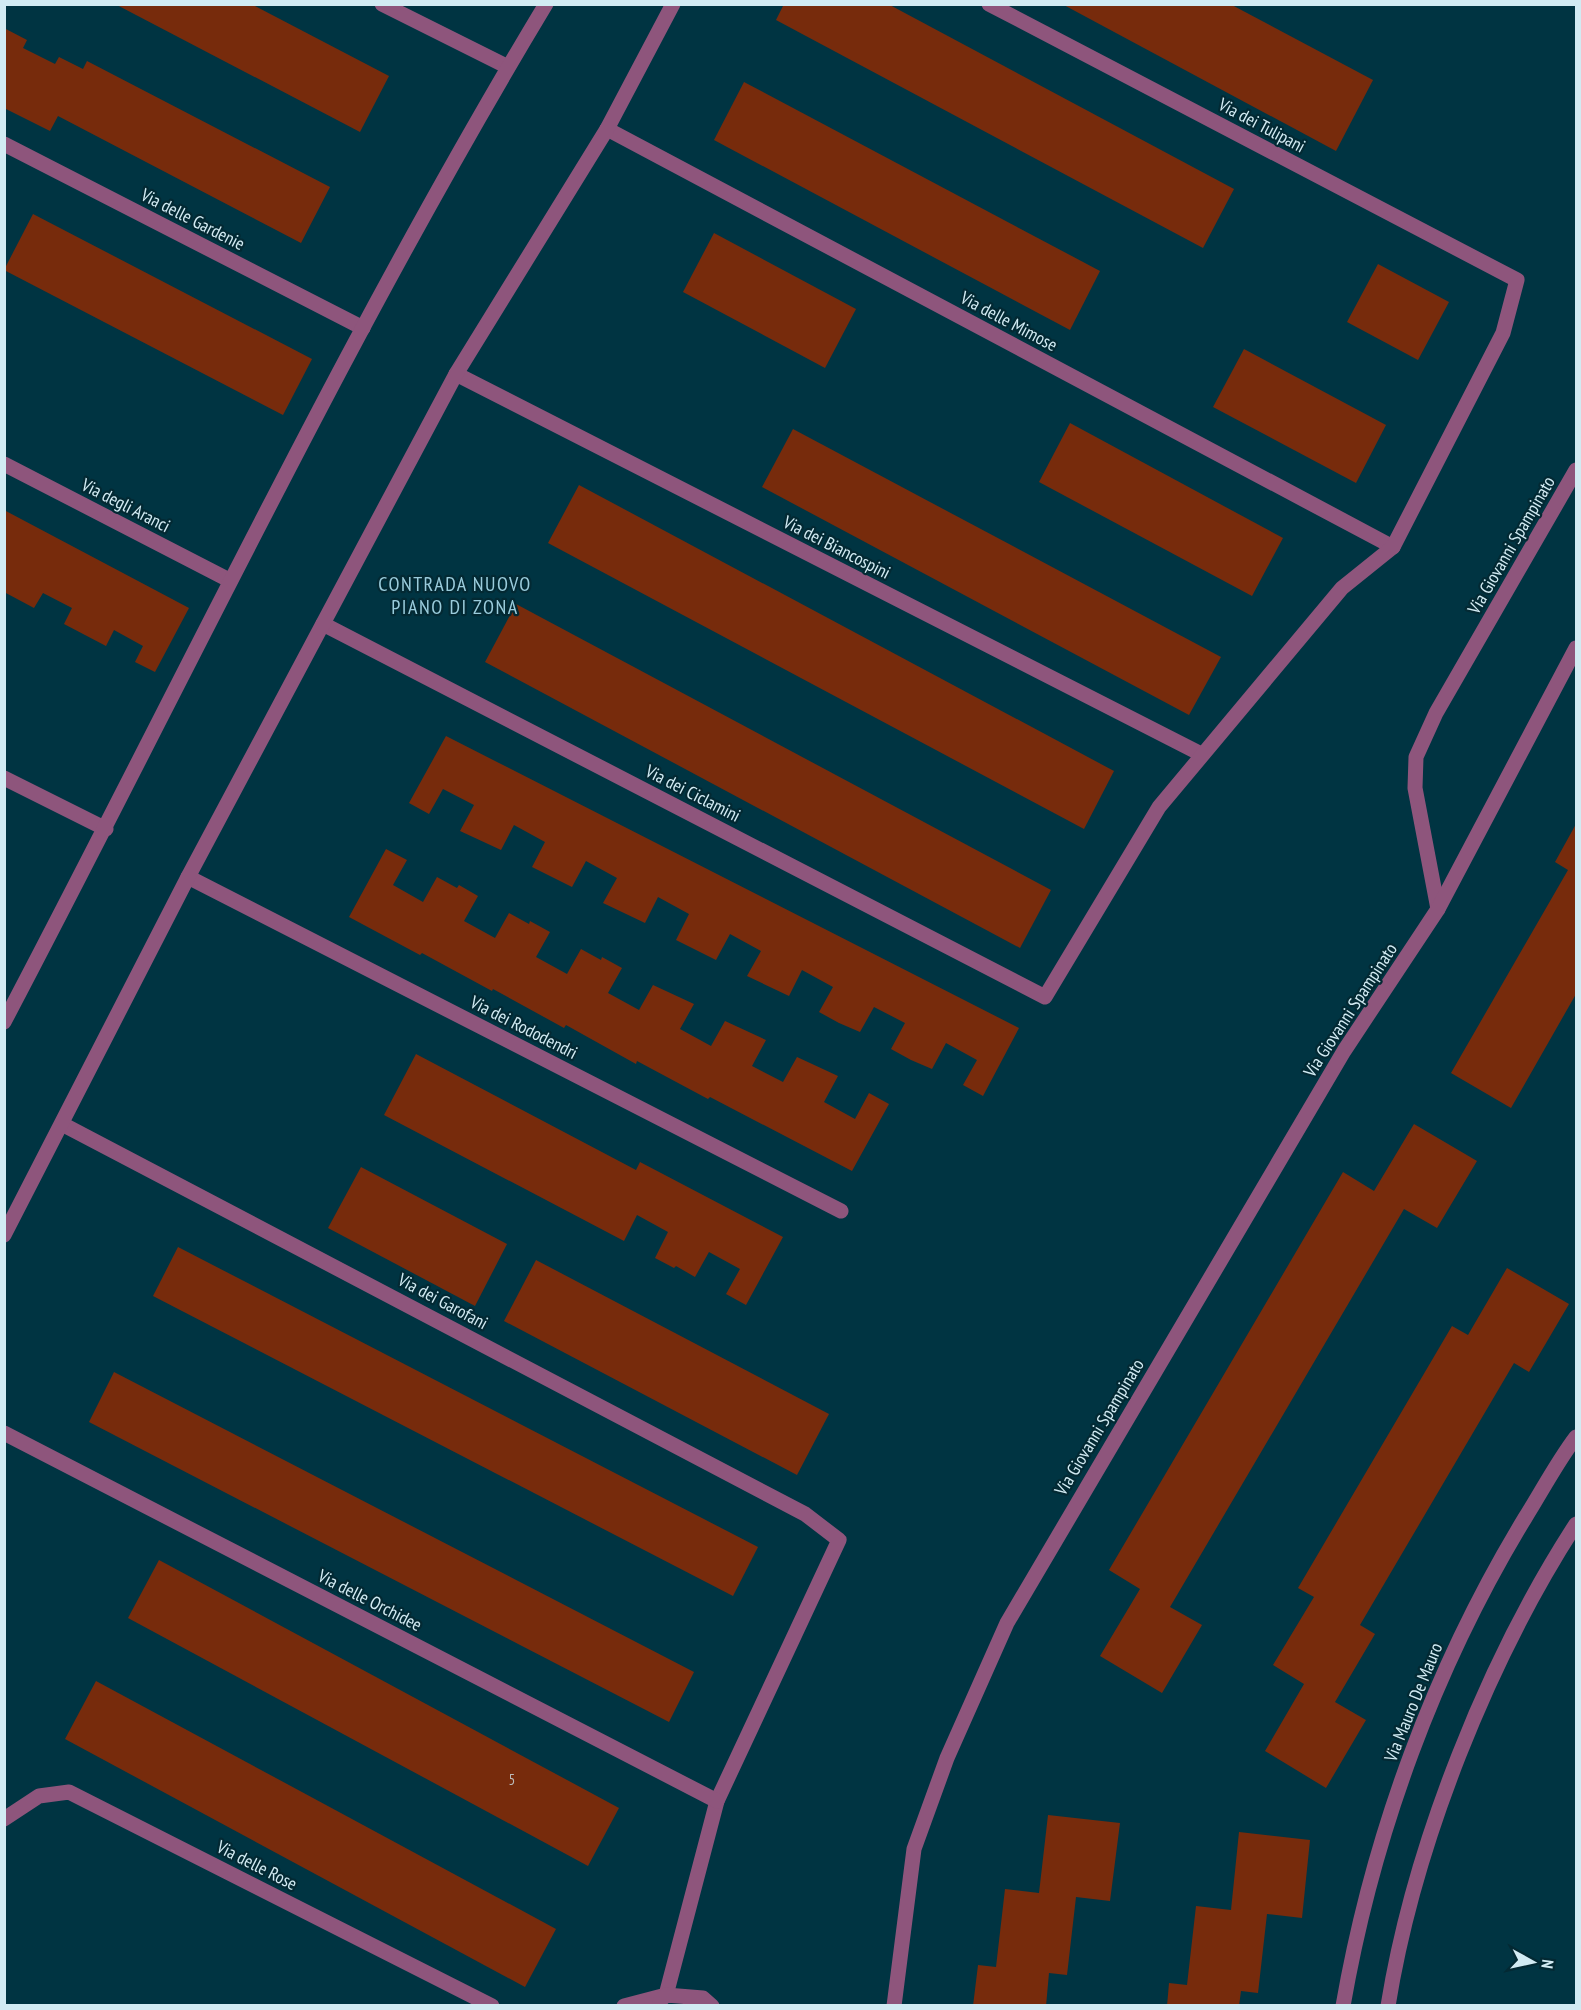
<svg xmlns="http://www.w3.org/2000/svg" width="1581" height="2010" viewBox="0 0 1581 2010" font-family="'PT Sans Narrow',sans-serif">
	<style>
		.building { fill: #772b0c }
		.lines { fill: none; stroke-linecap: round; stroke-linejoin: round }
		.street { stroke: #8e557c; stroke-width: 15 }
		.labels { text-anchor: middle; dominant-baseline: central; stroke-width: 4.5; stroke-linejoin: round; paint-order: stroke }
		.number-label { font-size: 15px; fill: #bbbbb9 }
		.street-label { font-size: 18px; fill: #d2ebf3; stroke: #032933 }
		.neighbourhood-label { font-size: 20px; letter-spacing: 1.5px; fill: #9accdc; stroke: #032933 }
	</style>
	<rect width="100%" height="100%" fill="#003442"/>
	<g class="building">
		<polygon points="115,4 251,4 389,76 360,132"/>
		<polygon points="784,4 888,4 1234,189 1203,248 776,20"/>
		<polygon points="1062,4 1230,4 1373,80 1336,151"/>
		<polygon points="4,28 27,40 23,48 55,64 59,57 83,69 87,61 330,187 301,243 58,116 50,131 4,108"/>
		<polygon points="744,82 1100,271 1070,330 714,140"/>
		<polygon points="33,214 312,359 283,415 4,270"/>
		<polygon points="714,233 856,309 825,368 683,292"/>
		<polygon points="1378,264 1449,302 1418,360 1347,322"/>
		<polygon points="1244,349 1386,425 1356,483 1213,407"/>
		<polygon points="1070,423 1283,538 1252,596 1039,482"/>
		<polygon points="793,429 1221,657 1189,715 762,487"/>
		<polygon points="579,485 1114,771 1084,829 548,543"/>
		<polygon points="4,510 189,608 155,672 135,662 143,646 114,630 106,646 64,624 72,608 43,593 34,608 4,592"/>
		<polygon points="516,604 1051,890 1020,948 485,662"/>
		<polygon points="446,736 1019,1028 983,1096 963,1085 977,1060 946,1043 932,1069 911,1060 891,1049 905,1023 874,1007 860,1032 839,1023 819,1012 833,987 802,970 789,996 747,976 761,951 730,934 716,960 676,940 689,914 658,897 645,923 603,903 617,878 586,861 572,887 532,867 545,842 514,825 501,850 460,831 474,805 443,789 429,814 409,803"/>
		<polygon points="1576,824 1576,994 1511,1108 1451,1073 1568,870 1555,862"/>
		<polygon points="386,849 407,860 393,885 423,902 437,877 457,888 459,885 478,896 464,921 495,938 509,913 529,924 530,921 550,932 536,957 567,974 581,949 601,960 602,957 622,968 608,993 639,1010 653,985 694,1004 680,1029 711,1046 725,1021 766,1040 752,1066 783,1082 797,1057 838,1076 824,1102 855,1119 869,1093 889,1104 852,1171 710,1097 708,1099 637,1061 636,1064 566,1025 564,1028 493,989 492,991 422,953 420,955 349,917"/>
		<polygon points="416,1054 636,1170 640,1162 783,1237 746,1305 726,1294 740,1269 709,1252 695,1277 676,1266 674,1268 655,1258 668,1232 637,1215 624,1241 384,1115"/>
		<polygon points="1414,1124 1477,1161 1437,1228 1404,1209 1170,1607 1202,1625 1162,1693 1100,1656 1140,1589 1109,1570 1343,1172 1374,1191"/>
		<polygon points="361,1167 507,1244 475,1306 328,1228"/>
		<polygon points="178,1247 758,1547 733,1596 153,1296"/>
		<polygon points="536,1260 829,1414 797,1475 504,1321"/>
		<polygon points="1507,1268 1569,1304 1529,1372 1514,1363 1360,1625 1375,1634 1335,1702 1366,1720 1326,1788 1265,1751 1304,1684 1273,1665 1314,1597 1298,1588 1452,1326 1468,1335"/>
		<polygon points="114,1372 694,1672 669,1722 89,1422"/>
		<polygon points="159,1560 619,1808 588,1866 128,1618"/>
		<polygon points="96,1681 556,1929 525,1987 65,1739"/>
		<polygon points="1048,1815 1120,1823 1110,1901 1076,1897 1067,1975 1049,1973 1046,2006 973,2006 978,1965 996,1967 1005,1889 1039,1893"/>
		<polygon points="1239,1832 1310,1840 1302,1918 1267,1914 1258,1993 1241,1991 1239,2006 1167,2006 1169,1983 1187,1985 1196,1906 1231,1910"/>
	</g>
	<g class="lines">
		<g class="street">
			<polyline points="382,4 508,67"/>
			<polyline points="607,129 1393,547"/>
			<polyline points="4,144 363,328"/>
			<polyline points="456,374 1201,754"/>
			<polyline points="4,464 229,580"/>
			<polyline points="323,624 1045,997 1159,807 1342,588 1393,547 1503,333 1517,280 989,4"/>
			<polyline points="4,778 106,829"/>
			<polyline points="188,877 841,1211"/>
			<polyline points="1438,909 1415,788 1416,757 1436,713 1576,470"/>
			<path d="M4,1022c179,-340 343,-688 542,-1018"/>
			<polyline points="62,1124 805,1514 839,1540 717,1801 666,1995 624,2006"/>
			<polyline points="4,1235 188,877 456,374 607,129 673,4"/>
			<polyline points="4,1433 717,1801"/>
			<polyline points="4,1819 39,1796 69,1792 492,2006"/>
			<polyline points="660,2001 666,1995 703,1998 712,2006"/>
			<polyline points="894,2006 914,1849 947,1758 1007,1623 1344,1051 1438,909 1576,648"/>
			<path d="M1343,2006c30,-172 92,-340 182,-488 17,-27 32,-56 51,-81"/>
			<path d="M1388,2006c26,-161 100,-346 188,-482"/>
		</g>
	</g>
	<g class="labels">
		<g class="number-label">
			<text x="512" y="1779">5</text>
		</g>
		<g class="street-label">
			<text transform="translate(1262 125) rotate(28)">Via dei Tulipani</text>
			<text transform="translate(193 219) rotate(27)">Via delle Gardenie</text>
			<text transform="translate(1009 321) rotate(28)">Via delle Mimose</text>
			<text transform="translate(126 505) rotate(27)">Via degli Aranci</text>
			<text transform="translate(1511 545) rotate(-60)">Via Giovanni Spampinato</text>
			<text transform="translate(837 547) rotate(27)">Via dei Biancospini</text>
			<text transform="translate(693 793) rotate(27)">Via dei Ciclamini</text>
			<text transform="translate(1350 1010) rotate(-57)">Via Giovanni Spampinato</text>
			<text transform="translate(524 1027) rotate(27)">Via dei Rododendri</text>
			<text transform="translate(443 1301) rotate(28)">Via dei Garofani</text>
			<text transform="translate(1099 1427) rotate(-59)">Via Giovanni Spampinato</text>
			<text transform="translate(370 1600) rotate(27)">Via delle Orchidee</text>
			<text transform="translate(1413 1702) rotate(-68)">Via Mauro De Mauro</text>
			<text transform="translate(257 1865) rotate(27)">Via delle Rose</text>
		</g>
		<g class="neighbourhood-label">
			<text x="455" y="584">CONTRADA NUOVO<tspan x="455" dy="23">PIANO DI ZONA</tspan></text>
		</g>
	</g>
	<rect width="1581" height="2010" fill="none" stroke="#d2ebf3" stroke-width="12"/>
	<g transform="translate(1533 1962) rotate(98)" stroke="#032933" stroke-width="4.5" paint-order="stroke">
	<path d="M0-4.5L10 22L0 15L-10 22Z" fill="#d2ebf3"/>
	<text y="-9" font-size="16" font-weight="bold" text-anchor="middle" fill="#d2ebf3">N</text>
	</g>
</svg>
